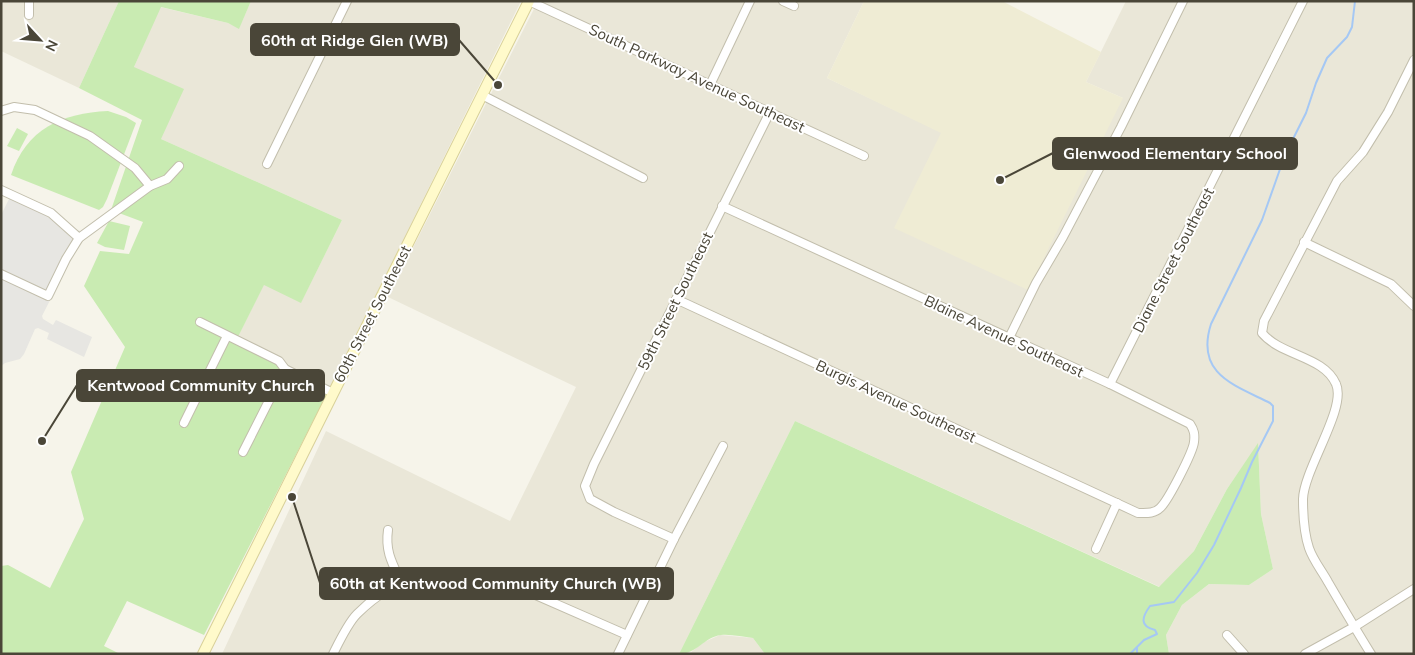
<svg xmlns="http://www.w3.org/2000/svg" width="1415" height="655" viewBox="0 0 1415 655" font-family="Mulish,sans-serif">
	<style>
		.residential { fill: #eae7d8 }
		.education { fill: #efecd4 }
		.green { fill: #c9ebb2 }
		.parking { fill: #e7e6e2 }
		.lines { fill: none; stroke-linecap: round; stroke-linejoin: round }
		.stream { stroke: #a5c8f4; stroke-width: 2 }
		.street-casing { stroke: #c2beac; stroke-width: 10 }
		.secondary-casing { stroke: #d8d098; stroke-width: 12 }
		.street { stroke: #fff; stroke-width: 8 }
		.secondary { stroke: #fffacb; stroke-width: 10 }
		.labels { text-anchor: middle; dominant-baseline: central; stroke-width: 4; stroke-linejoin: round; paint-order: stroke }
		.street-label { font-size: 15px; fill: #4a4638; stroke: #fff }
		.leader { fill: none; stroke: #4a4638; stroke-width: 2 }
		.callout-dot { fill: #4a4638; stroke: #fff; stroke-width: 2 }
		.callout { fill: #4a4638; stroke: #4a4638; stroke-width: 2 }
		.callout-label { font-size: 16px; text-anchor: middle; font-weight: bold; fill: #fff }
	</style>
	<rect width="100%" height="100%" fill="#f6f4ea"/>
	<g class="residential">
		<polygon points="1,1 119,1 79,88 1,51"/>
		<polygon points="251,1 521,1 330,388 235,343 264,284 301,302 342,220 161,139 134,67 160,7 228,23 239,28"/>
		<polygon points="538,1 864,1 827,78 941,132 1123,98 1086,82 1126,1 1414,2 1414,654 1169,654 1166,635 1182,605 1209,584 1249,585 1273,569 1261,514 1258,444 1227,489 1194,551 1160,587 795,421 679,654 222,654 326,431 510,521 576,387 388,297"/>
		<polygon points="720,635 753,638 765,654 689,654 702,643"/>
	</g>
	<polygon class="education" points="864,1 1002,1 1101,52 1086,82 1123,98 1028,290 894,228 941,133 827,78"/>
	<g class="green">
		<polygon points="119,1 251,1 239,29 228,23 161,7 134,67 184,89 161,139 342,220 301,303 264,285 235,343 330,388 204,635 127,601 104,646 120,654 1,654 1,566 8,565 50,588 84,519 71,472 125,347 84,286 100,251 129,254 143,222 111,210 142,120 79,88"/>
		<path d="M108,111l18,6 10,6 -29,76 -4,8 -4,3 -88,-35c15,-46 51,-62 97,-64z"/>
		<polygon points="17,128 28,134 19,151 7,146"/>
		<polygon points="109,221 130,226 124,250 105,247 97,243"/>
		<path d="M795,421l364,166 35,-36 33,-62 31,-46 3,71 12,55 -24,16 -40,-1 -27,21 -16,30 3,19h-404l-12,-16c-10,-1 -22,-4 -32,-3 -17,2 -24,19 -42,19z"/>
	</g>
	<polygon class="parking" points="10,197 84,233 42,316 43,319 53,325 56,320 92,337 84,357 47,339 49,333 38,328 35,329 24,354 20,359 5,363 1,366 1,215"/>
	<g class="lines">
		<g class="stream">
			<polyline points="1137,648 1137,654"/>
			<path d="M1130,654l14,-14 13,-6 -2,-4c-16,-4 -13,-13 -5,-24l24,-4 23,-29 17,-28 27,-57 11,-26 21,-41v-15l-3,-3c-36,-18 -75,-29 -59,-79l51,-104 23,-65 21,-42 10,-30 11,-25 20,-21 5,-10 3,-26"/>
		</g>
		<g class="street-casing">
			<g id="street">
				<polyline points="529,1 864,156"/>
				<polyline points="783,1 794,6"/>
				<polyline points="29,15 29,1"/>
				<polyline points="710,85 750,1"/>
				<polyline points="482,95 643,178"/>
				<polyline points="1,111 14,107 35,110 90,136 135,168 150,186"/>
				<polyline points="267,164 347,1"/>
				<polyline points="1,190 51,213 79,238"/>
				<polyline points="1304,242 1391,284 1414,306"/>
				<polyline points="1,274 48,296 66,259 79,238 150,186 167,179 179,166"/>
				<path d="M676,299l462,214c8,0 16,1 22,-5 8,-7 33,-56 34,-66 1,-8 0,-12 -4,-18l-80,-40 -388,-178"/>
				<polyline points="200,322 279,361 285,369 333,393"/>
				<polyline points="1009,338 1036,283 1063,237 1121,127 1183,1"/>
				<polyline points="1110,384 1303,1"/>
				<polyline points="184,423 227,336"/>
				<polyline points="243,452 285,369"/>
				<path d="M388,530c-3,21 4,33 13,52"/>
				<polyline points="674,539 614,512 590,499 585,486 594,464 770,112"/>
				<polyline points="1096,549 1117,503"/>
				<polyline points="1227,635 1244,654"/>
				<path d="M333,654c6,-12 15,-31 24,-40 41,-41 88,-50 142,-35l128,56"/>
				<polyline points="618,654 674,539 723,446"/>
				<polyline points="1305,654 1354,627 1414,589"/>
				<path d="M1371,654c-15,-24 -29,-48 -43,-72 -6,-11 -15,-22 -19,-34 -5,-15 -6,-33 -6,-49 1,-30 44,-91 33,-115 -12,-28 -55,-28 -74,-51l2,-12 73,-140 26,-29 25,-40 26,-52"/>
			</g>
		</g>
		<g class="secondary-casing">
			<polyline id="secondary" points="203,654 529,1"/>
		</g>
		<use href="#street" class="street"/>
		<use href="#secondary" class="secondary"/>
	</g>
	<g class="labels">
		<g class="street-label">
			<text transform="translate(697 78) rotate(25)">South Parkway Avenue Southeast</text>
			<text transform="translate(1173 260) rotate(-63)">Diane Street Southeast</text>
			<text transform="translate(675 301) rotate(-64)">59th Street Southeast</text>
			<text transform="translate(372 314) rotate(-63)">60th Street Southeast</text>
			<text transform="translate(1004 336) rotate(25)">Blaine Avenue Southeast</text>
			<text transform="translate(896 401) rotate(25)">Burgis Avenue Southeast</text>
		</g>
	</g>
	<path class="leader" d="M498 85L459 40M1000 180L1053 153M42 441L77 385M292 497L320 583"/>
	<g class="callout-dot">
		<circle cx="498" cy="85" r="5"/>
		<circle cx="1000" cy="180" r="5"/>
		<circle cx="42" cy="441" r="5"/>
		<circle cx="292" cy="497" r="5"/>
	</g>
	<g class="callout">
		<rect x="251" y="24" width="208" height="31" rx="5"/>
		<rect x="1053" y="138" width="244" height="31" rx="5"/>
		<rect x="77" y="370" width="247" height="31" rx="5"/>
		<rect x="320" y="568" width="353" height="31" rx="5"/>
	</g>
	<g class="callout-label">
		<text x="355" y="46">60th at Ridge Glen (WB)</text>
		<text x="1175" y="159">Glenwood Elementary School</text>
		<text x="201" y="391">Kentwood Community Church</text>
		<text x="496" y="589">60th at Kentwood Community Church (WB)</text>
	</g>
	<rect width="1415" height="655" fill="none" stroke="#4a4638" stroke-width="5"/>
	<g transform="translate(40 40) rotate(116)" stroke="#ffffff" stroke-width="4" paint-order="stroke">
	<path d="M0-4L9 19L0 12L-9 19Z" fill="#4a4638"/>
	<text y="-8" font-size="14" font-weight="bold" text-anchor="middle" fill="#4a4638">N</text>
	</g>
</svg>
